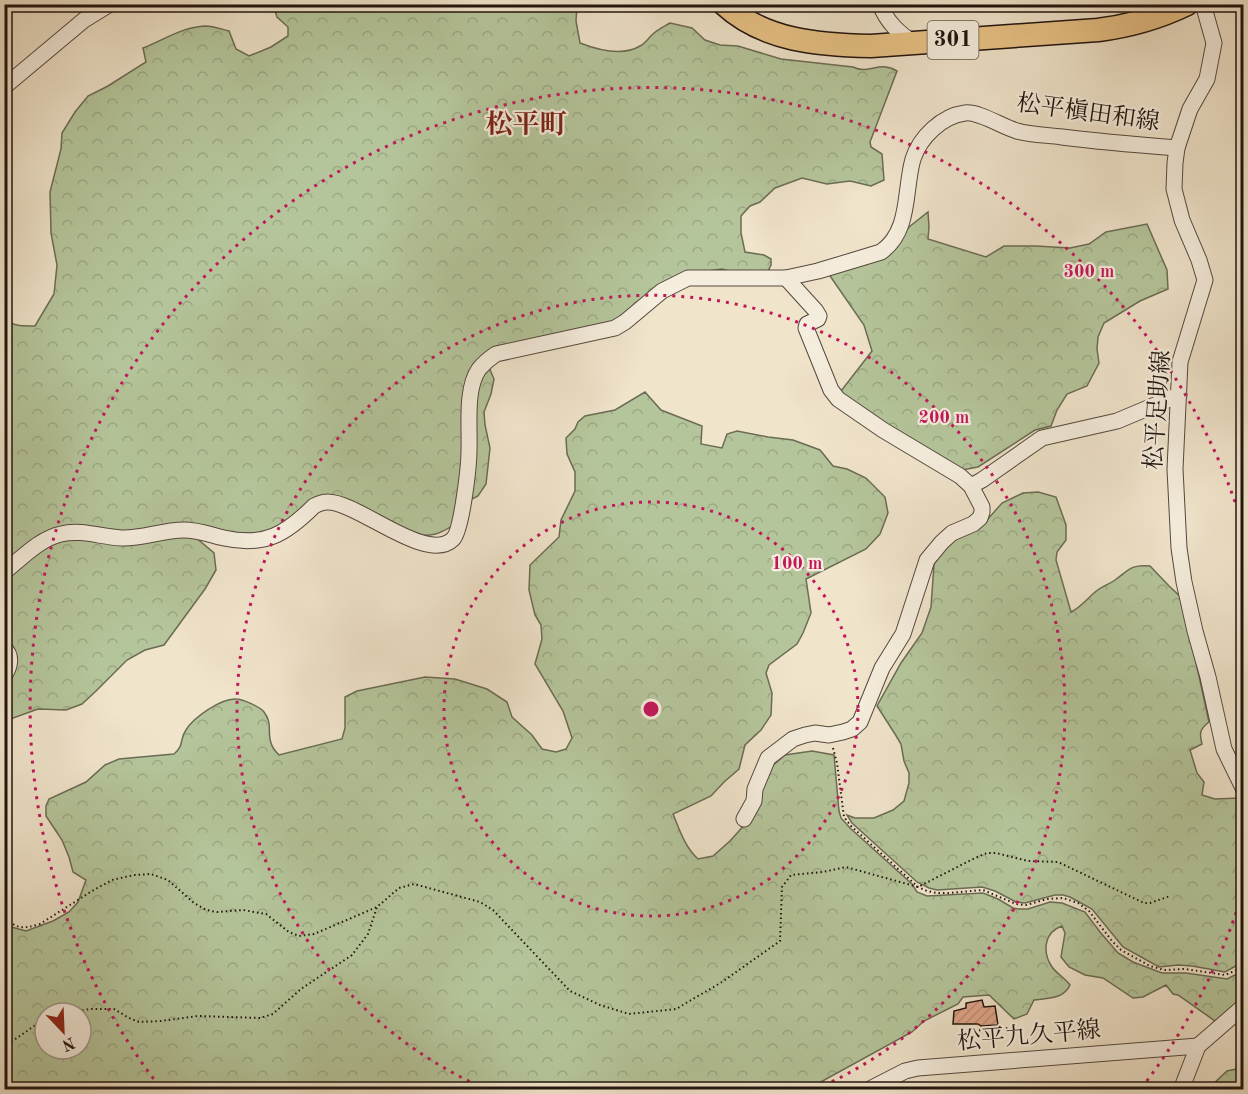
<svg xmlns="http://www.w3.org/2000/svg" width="1248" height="1094" viewBox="0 0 1248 1094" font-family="'Old Standard TT','Noto Serif JP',serif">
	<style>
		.forest { fill: url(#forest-crowns); stroke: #6a6c55; stroke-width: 1.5; fill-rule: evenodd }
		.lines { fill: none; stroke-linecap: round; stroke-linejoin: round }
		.stream { stroke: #6a7978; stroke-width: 4.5 }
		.building { fill: url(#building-hatch); stroke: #20140f; stroke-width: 1.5 }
		.minor-casing { stroke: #54483e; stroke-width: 17 }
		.highway-casing { stroke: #20140f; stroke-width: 25 }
		.path { stroke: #20140f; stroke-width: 2; stroke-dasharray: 1.5 3; stroke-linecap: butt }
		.minor { stroke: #f5eddd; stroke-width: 15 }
		.highway { stroke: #e8c286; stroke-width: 22 }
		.ring { fill: none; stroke: #c2185b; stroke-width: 3; stroke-dasharray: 3 6 }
		.labels { text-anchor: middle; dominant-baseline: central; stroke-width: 4.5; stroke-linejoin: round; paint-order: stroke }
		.shield { fill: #f5eddd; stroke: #60554d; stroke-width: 1.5 }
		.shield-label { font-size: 22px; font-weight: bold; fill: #20140f }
		.street-label { font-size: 24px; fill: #20140f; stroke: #f5eddd }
		.quarter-label { font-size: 27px; font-weight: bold; fill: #7a1f14; stroke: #f5eddd }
		.centre { fill: #c2185b; stroke: #f5eddd; stroke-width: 3 }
		.ring-label { font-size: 18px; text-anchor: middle; font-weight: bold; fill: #c2185b; stroke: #f5eddd; stroke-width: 4.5; stroke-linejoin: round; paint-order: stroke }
	</style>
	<defs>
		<pattern id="forest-crowns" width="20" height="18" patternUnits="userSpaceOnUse" patternTransform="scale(1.5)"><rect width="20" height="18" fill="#b5c59b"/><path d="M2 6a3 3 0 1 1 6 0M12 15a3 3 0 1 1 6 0" fill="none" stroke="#9ba884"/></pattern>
		<pattern id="building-hatch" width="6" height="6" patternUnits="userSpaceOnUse" patternTransform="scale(1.5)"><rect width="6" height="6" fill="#e0a68a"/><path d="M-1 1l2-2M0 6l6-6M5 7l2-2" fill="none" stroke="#c08e76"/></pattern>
	</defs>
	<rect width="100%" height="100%" fill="#f0e4cb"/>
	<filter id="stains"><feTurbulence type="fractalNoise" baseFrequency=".00333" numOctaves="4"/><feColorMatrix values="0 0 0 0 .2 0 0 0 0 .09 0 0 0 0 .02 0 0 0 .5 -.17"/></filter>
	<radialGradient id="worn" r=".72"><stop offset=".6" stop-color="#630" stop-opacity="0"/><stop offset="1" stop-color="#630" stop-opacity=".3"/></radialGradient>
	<g class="forest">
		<path d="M273,5h303l1,1 -1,15 4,22c18,7 42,14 60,3 6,-3 9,-9 14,-13 5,-4 11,-7 16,-10l22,5 13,12 15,5 18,1 43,13 72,8c16,8 26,-7 44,4l-27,71 1,5 11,7 2,26 -13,6 -21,-5 -23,3 -25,-6 -27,10 -15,14 -10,4 -9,10v17l4,19 19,3 7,4v6l-5,10 -19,1 -25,-7 -14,2 -86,48 -146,47 -12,95 -9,63c-16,11 -22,12 -41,11l-70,-36 -70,34 -131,1 -60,-4 -78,38 -1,-250c8,9 20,8 31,8l19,-32 3,-29 -6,-32 -1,-41 11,-43 1,-16 13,-21 13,-16 20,-10 38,-24 -3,-14c21,-8 39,-21 62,-22 8,0 16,3 24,5l7,18 13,7 22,-9 17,-11v-9l-11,-10z"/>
		<polygon points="928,212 929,227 928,239 986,257 1004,246 1036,246 1070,248 1089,244 1106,232 1147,224 1167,270 1168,289 1140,301 1104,323 1098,337 1097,349 1099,363 1087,386 1067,394 1057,410 1051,426 1035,430 978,467 962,470 849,403 841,391 872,351 864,325 828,273 897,242 909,227"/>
		<polygon points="488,365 494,379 491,394 484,412 485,425 490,448 486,484 478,496 468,501 474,397"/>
		<path d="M645,392l16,18 41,16 -1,18 21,4 5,-14 10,-3 31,6 25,3 27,10 13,16 14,3 19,9 19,19 3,16 -8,21 -14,15 -60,30 5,34 -8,20 -6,11 -28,21 -3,8 6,20 -1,22 -10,15 -16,15 -6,24 -15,13 -13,14 -38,18c7,17 12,33 25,45l15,-3 17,-15 17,-19 24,-55 14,-12 27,-4 22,4 5,56 2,7 9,10 62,56 5,8 10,4 56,-3 15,6 15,9 5,1h10l22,-7 12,1 23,9 15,20 18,21 15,9 29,11h24l41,6 16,-8v26l-23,24h-5l-37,-26 -5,-1 -7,-9 -23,12 -10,1 -30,-20 -18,-3 -16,-8 -8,-10 4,-24 -3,-7c-18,6 -20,26 -10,41 4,6 13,11 18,18 -6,14 -22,13 -36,15l-7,14 -13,5 -25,-24 -26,2 -5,7 -34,17 -12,11 -104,57 -187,1 -9,-2 -15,2 -592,-1 -1,-170 4,7 18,5 27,-10 16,-9 9,-10 8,-22 -13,-8 -4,-15 -7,-17 -16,-24v-10l3,-7 37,-17 19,-17 14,-6 55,-5c11,-9 5,-15 12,-24 7,-12 35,-32 50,-31 7,0 24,8 28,13 9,12 3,20 7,31 1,4 5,9 8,12l63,-16 3,-11v-31l12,-6 68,-14 30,2 32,10 20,13 5,15 20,18 10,14 14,3 10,-3 6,-11 -9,-27 -28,-47 7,-25 -1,-14 -6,-10 -6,-25 1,-25 29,-28 2,-17 14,-29v-19l-8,-18 -1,-16 9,-9 3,-7 7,-6 30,-6zM45,1013h36v36h-36z"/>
		<path d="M1038,492l18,5 10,28v15l-9,12 -1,8 15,52c10,-5 15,-12 23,-19 6,-6 14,-8 21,-13 14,-10 16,-16 35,-14l19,20 15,14 10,53 15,69c-9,7 -10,11 -7,22l-12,6 7,23 7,9 -2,13 13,4 24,-1 4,2v162l-18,10 -33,-6 -14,-1 -19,2 -36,-20 -31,-38 -22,-12 -7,-2h-8l-30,8 -9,-1 -21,-11 -13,-4 -45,3 -8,-2 -12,-6 -65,-59 -5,-8 8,3h19l19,-8 11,-9 5,-18v-10l-5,-12 -3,-17 -6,-10 -18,-28 24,-43 21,-30 9,-26 3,-43 11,-16 13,-14 30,-15 14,-16 21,-10z"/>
		<polygon points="164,535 195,537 214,553 216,570 205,589 164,645 145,650 127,660 96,691 82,704 66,710 38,709 5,721 5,577 51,540"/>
		<polygon points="1236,1069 1243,1074 1243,1089 1208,1089 1227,1071"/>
	</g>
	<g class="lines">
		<g class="stream">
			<polyline points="1123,4 1145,6 1149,4"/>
			<polyline points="4,7 11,4"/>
		</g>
	</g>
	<polygon class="building" points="982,1000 984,1007 995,1006 998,1025 981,1026 978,1024 953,1024 954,1011 966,1008 966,1003"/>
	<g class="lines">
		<g class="minor-casing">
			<g id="minor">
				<path d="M880,4c7,19 19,29 35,40"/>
				<polyline points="1203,4 1214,43 1207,79 1190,109 1177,148 1175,163 1174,189 1182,220 1199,260 1205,280 1180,362 1175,469 1179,548 1184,582 1195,631 1208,677 1224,749 1244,790"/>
				<polyline points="4,87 84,20 110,4"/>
				<polyline points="971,486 982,480 1042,438 1117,421 1179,395"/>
				<path d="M4,572c18,-14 35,-33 57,-38 20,-5 40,3 60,4 21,1 41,-8 63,-8 14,0 27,5 40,8 41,9 62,-4 90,-32 4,-2 8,-4 13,-4 30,-1 100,63 126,37 9,-9 16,-74 16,-89 1,-24 -4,-61 10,-81 5,-6 11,-11 17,-15l119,-26 10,-6 37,-31 26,-13h98l32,-7 63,-19c30,-21 23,-62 32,-93 7,-22 29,-43 52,-46 13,-2 38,14 52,18 14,4 31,4 45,6 39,5 77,8 115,11"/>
				<path d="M4,648c9,8 6,19 0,28"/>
				<polyline points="744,819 754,801 755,789 768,758 793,739 805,735 815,733 829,735 843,732 852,729 860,722 882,668 903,634 927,560 942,542 952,533 973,524 980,518 982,512 982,507 971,486 960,476 883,430 838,399 831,390 806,328 807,324 818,319 819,316 816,311 786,278"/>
				<polyline points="868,1090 905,1071 918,1068 1198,1046"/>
				<polyline points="1181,1090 1198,1046 1244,1006"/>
			</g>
		</g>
		<g class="highway-casing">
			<path id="highway" d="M724,4c40,37 95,41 147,42l227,-16c32,-4 60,-12 89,-26"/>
		</g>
		<g class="path">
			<polyline points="833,748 837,763 844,817 851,826 918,887 927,891 937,893 948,893 983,890 1016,904 1026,905 1047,899 1063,898 1078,903 1089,911 1112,941 1121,950 1150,966 1164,970 1185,969 1225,975 1244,967"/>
			<path d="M4,914c11,16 19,15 36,10l52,-33 20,-11 22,-5 17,-1 17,6 26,23 12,7 11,2 26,-2 23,4 23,18 10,4 15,-2 63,-27"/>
			<polyline points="69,1013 90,1009 114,1009 129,1018 139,1022 161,1021 198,1016 260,1018 273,1014 301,989 352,955 368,934 377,907 399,888 414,884 480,902 493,910 570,991 600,1005 629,1014 676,1009 722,982 780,941 782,887 791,875 823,872 846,867 918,887 975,858 987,853 996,853 1028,861 1058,862 1144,903 1150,903 1170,896"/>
			<polyline points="4,1047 37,1024 45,1021"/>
			<polyline points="970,1049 970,1031 1010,1028"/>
		</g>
		<use href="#minor" class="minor"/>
		<use href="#highway" class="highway"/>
	</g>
	<g class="ring">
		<circle cx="651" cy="709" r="207"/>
		<path d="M486 1089A414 414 0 1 1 816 1089"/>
		<path d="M1242 895A620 620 0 0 1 1143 1086M159 1086A620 620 0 1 1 1242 523"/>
	</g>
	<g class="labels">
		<rect class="shield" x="927.5" y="21" width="51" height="38" rx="4.5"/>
		<g class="shield-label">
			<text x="953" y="40">301</text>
		</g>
		<g class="street-label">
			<text transform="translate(1088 114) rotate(8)">松平槇田和線</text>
			<text transform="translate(1159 410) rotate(-86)">松平足助線</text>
			<text transform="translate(1029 1037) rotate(-5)">松平九久平線</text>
		</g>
		<g class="quarter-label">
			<text x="526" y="125">松平町</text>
		</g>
	</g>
	<circle cx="651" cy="709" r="9" class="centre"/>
	<g class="ring-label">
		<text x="1089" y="277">300 m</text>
		<text x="944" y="423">200 m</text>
		<text x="797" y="569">100 m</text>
	</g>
	<rect width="1248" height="1094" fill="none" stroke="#f0e4cb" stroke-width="24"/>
	<rect x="6" y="6" width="1236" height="1082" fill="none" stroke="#20140f" stroke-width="3"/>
	<rect x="12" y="12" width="1224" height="1070" fill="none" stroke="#20140f" stroke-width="1.5"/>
	<g transform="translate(63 1031) rotate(157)"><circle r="28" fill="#f5eddd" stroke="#a0968b" stroke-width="1.5"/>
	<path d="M0-4.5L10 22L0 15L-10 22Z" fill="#8f2418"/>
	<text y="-9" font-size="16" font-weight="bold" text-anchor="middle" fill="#20140f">N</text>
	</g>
	<rect width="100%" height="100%" filter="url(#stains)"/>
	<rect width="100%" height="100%" fill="url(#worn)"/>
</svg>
